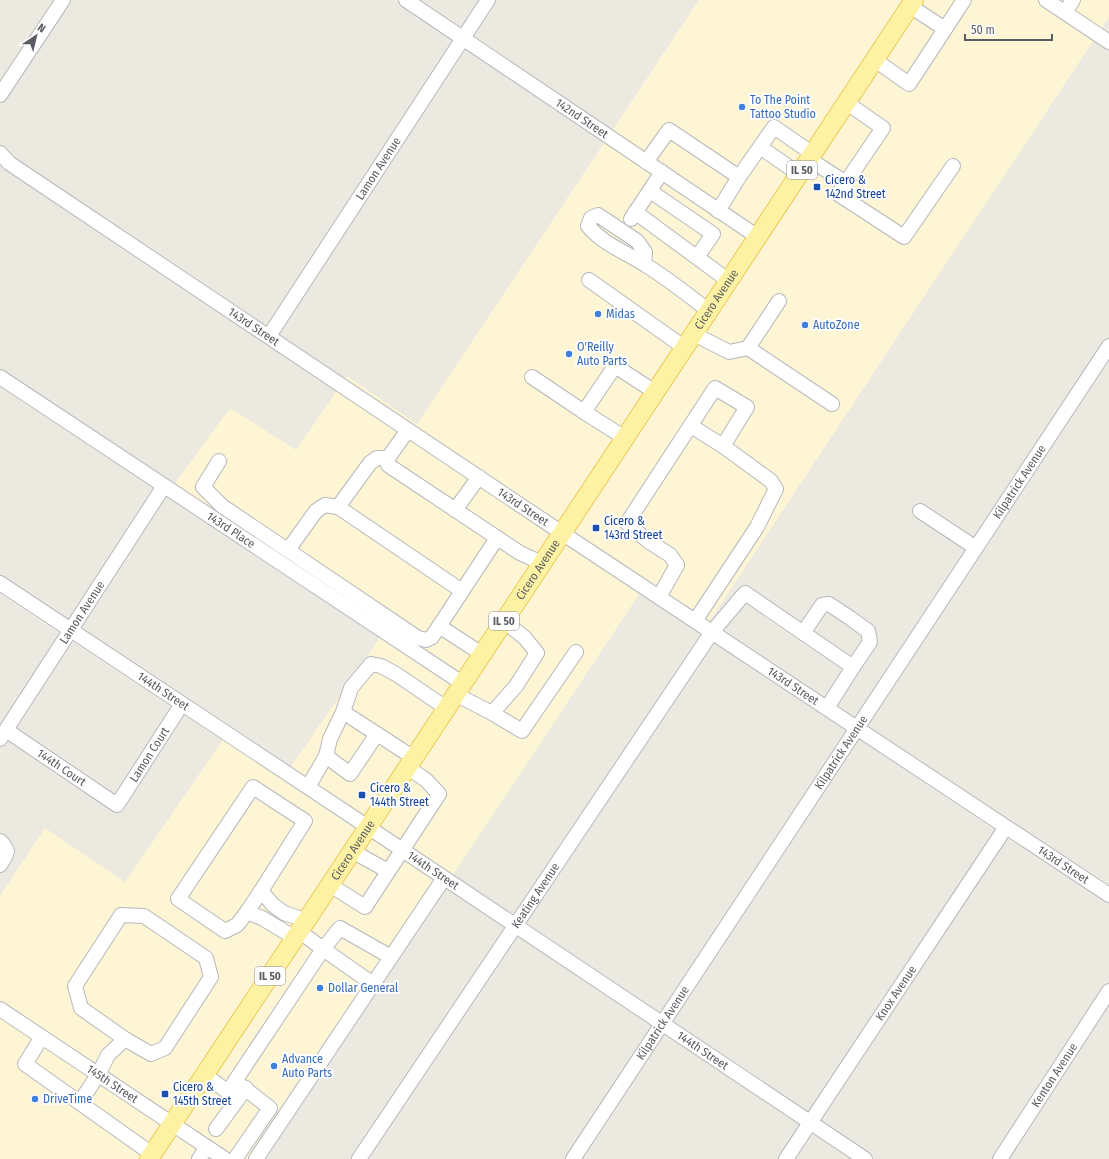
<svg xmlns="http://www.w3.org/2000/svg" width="1109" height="1159" viewBox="0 0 1109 1159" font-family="'Fira Sans Condensed',sans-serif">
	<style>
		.commercial { fill: #fdf5d4 }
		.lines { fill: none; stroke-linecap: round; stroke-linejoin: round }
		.minor-casing { stroke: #b6b8bd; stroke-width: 16 }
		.major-casing { stroke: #edca58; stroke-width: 20 }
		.minor { stroke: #fff; stroke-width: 14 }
		.major { stroke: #fdf2a4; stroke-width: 18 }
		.shop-dot { fill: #3f7fe0; stroke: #fff; stroke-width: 1.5 }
		.transit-dot { fill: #1a4fb4; stroke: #fff; stroke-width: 1.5 }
		.labels { text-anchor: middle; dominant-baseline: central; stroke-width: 4; stroke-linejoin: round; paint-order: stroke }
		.shield { fill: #fff; stroke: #8b8d90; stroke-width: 1 }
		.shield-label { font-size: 11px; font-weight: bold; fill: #595c61 }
		.shop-label { font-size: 12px; fill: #366cbe; stroke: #fff; text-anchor: start }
		.street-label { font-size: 12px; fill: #595c61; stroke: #fff }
		.transit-label { font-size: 12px; fill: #164399; stroke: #fff; text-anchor: start }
	</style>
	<rect width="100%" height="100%" fill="#eceae0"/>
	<polygon class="commercial" points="699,0 1109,0 1109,17 701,634 640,593 264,1159 0,1159 0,896 45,828 125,882 224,738 284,777 381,636 168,493 230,408 296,450 347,376 417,424"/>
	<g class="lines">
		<g class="minor-casing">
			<g id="minor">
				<path id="s1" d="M406,0l352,237"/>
				<polyline points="1046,0 1109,42"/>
				<polyline points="910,6 945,29"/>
				<polyline points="1065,12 1073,0"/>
				<polyline points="875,60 909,84 964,0"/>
				<polyline points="0,95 63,0"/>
				<polyline points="847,103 883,128 838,194 904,237 953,166"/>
				<polyline points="760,147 799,174"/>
				<path id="s2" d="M0,153l9,10 553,370 547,362"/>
				<polyline points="809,159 846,183"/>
				<polyline points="646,162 669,130 739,177 774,127 813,154"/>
				<polyline points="650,191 713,234 697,257"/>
				<polyline points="718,211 739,177"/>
				<polyline points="635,212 729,281"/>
				<polyline points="631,219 662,172"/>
				<path d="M644,264l1,-12 -8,-11 -39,-26 -7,3 -3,8c16,19 36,25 56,38 23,14 44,31 65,47"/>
				<polyline points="589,280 685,348"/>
				<polyline points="694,334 729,352 748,348 779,301"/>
				<path id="s3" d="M269,336l219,-336"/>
				<polyline points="748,348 832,404"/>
				<path id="s4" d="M0,377l462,306"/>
				<polyline points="532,377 584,412"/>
				<polyline points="691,426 723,446"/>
				<polyline points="408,430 388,458 388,465 520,553 542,563"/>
				<polyline points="625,438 584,412 615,366 655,392"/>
				<polyline points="219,461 203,487 222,506 418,638 426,640 432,637 497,538"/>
				<polyline points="338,507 462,591"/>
				<polyline points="455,510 479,477"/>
				<polyline points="920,511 976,548"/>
				<polyline points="288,550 316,511 325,505 338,507 370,463 377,458 388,458"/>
				<path id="s5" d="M0,583l368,244 497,332"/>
				<polyline points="659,597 677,565 670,555 648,541 627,523 715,388 747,407 723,446 771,481 776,489 757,527 695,621"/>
				<polyline points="439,626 482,654"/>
				<polyline points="803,633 822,605 829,604 850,618 868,631 870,642 853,667"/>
				<polyline points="455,694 492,713 522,731 576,652"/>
				<polyline points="343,712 414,758"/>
				<polyline points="492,713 516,686 537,653 525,638 504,621"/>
				<path id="s6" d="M6,730l111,75 65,-101"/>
				<path id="s7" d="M0,739l164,-253"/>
				<polyline points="326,756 350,774 377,734"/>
				<polyline points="308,787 326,756 330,739 343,712 351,688 371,664 381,666 396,674 446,708"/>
				<polyline points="0,841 3,844 7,851 5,857 0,865"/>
				<polyline points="352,851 388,871"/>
				<polyline points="330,885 365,907 439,794 426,780 407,767"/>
				<polyline points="247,912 261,891"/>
				<polygon points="121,915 144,916 206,958 211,977 165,1048 151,1054 125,1039 81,1008 75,986"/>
				<polyline points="299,931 323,949 340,928 391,957"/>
				<polyline points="295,938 262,918 247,912 237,925 225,931 178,899 253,787 305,821 261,891 273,905 284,913 306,920"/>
				<path id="s8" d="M0,1009l225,150"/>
				<polyline points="42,1037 25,1064 152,1154"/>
				<polyline points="205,1075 228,1092 235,1081 270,1108 235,1159"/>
				<polyline points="235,1081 323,949 373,984"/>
				<polyline points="80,1102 98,1075 108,1055 125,1039"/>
				<polyline points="216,1129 246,1088"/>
				<polyline points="199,1159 207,1147"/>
				<polyline points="256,1159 444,878"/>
				<path id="s9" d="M359,1159l353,-527 33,-39 108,74 -26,41"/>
				<path id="s10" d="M573,1159l536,-813"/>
				<path id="s11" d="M786,1159l220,-332"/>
				<path id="s12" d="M1000,1159l109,-168"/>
			</g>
		</g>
		<g class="major-casing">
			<g id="major">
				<path id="s13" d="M149,1159l765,-1159"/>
			</g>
		</g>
		<use href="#minor" class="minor"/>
		<use href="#major" class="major"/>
	</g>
	<g class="shop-dot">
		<circle cx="742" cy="107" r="4"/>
		<circle cx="598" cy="314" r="4"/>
		<circle cx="805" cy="325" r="4"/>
		<circle cx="569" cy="354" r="4"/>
		<circle cx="320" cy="988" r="4"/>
		<circle cx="274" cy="1066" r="4"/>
		<circle cx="35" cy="1099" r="4"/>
	</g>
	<g class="transit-dot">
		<rect x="813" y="183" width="8" height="8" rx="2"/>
		<rect x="592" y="524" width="8" height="8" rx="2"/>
		<rect x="358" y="791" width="8" height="8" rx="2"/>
		<rect x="161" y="1090" width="8" height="8" rx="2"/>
	</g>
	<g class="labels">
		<g class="shield">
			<rect x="787" y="161" width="30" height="18" rx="3"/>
			<rect x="489" y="612" width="30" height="18" rx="3"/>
			<rect x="255" y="967" width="30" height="18" rx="3"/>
		</g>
		<g class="shield-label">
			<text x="802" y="170">IL 50</text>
			<text x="504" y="621">IL 50</text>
			<text x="270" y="976">IL 50</text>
		</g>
		<g class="shop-label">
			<text x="750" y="100">To The Point<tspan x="750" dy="14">Tattoo Studio</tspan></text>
			<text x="606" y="314">Midas</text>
			<text x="813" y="325">AutoZone</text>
			<text x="577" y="347">O'Reilly<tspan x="577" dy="14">Auto Parts</tspan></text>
			<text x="328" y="988">Dollar General</text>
			<text x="282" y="1059">Advance<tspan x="282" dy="14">Auto Parts</tspan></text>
			<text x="43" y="1099">DriveTime</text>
		</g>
		<g class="street-label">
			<text stroke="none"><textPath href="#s1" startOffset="212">142nd Street</textPath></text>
			<text stroke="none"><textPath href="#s3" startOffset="200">Lamon Avenue</textPath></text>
			<text stroke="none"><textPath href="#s13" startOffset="1030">Cicero Avenue</textPath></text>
			<text stroke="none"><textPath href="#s2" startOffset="308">143rd Street</textPath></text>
			<text stroke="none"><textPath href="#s10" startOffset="811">Kilpatrick Avenue</textPath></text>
			<text stroke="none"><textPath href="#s2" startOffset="632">143rd Street</textPath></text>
			<text stroke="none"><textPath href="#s4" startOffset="277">143rd Place</textPath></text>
			<text stroke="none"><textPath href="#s13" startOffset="706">Cicero Avenue</textPath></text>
			<text stroke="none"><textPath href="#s7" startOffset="151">Lamon Avenue</textPath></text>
			<text stroke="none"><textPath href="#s2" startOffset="956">143rd Street</textPath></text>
			<text stroke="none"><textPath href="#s5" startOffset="196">144th Street</textPath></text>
			<text stroke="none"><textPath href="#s10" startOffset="487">Kilpatrick Avenue</textPath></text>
			<text stroke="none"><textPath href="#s6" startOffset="194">Lamon Court</textPath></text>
			<text stroke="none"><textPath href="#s6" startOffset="67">144th Court</textPath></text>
			<text stroke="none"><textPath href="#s13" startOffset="370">Cicero Avenue</textPath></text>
			<text stroke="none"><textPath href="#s2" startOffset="1280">143rd Street</textPath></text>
			<text stroke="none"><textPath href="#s5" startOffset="520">144th Street</textPath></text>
			<text stroke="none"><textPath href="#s9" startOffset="317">Keating Avenue</textPath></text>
			<text stroke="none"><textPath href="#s11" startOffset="199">Knox Avenue</textPath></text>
			<text stroke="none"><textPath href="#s10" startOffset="163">Kilpatrick Avenue</textPath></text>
			<text stroke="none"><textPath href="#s5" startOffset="844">144th Street</textPath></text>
			<text stroke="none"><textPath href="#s12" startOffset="100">Kenton Avenue</textPath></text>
			<text stroke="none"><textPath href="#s8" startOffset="135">145th Street</textPath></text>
		</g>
		<g class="transit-label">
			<text x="825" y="180">Cicero &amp;<tspan x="825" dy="14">142nd Street</tspan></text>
			<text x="604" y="521">Cicero &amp;<tspan x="604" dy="14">143rd Street</tspan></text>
			<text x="370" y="788">Cicero &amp;<tspan x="370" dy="14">144th Street</tspan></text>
			<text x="173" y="1087">Cicero &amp;<tspan x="173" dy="14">145th Street</tspan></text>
		</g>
	</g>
	<g transform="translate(36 36) rotate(35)" stroke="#ffffff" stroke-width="3" paint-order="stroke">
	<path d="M0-3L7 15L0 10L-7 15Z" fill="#595c61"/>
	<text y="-6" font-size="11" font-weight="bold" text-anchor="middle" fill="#595c61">N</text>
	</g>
	<path d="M965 34v6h87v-6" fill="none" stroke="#595c61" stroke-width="2"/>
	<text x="971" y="34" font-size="12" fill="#595c61" stroke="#ffffff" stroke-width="3" paint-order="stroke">50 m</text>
</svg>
